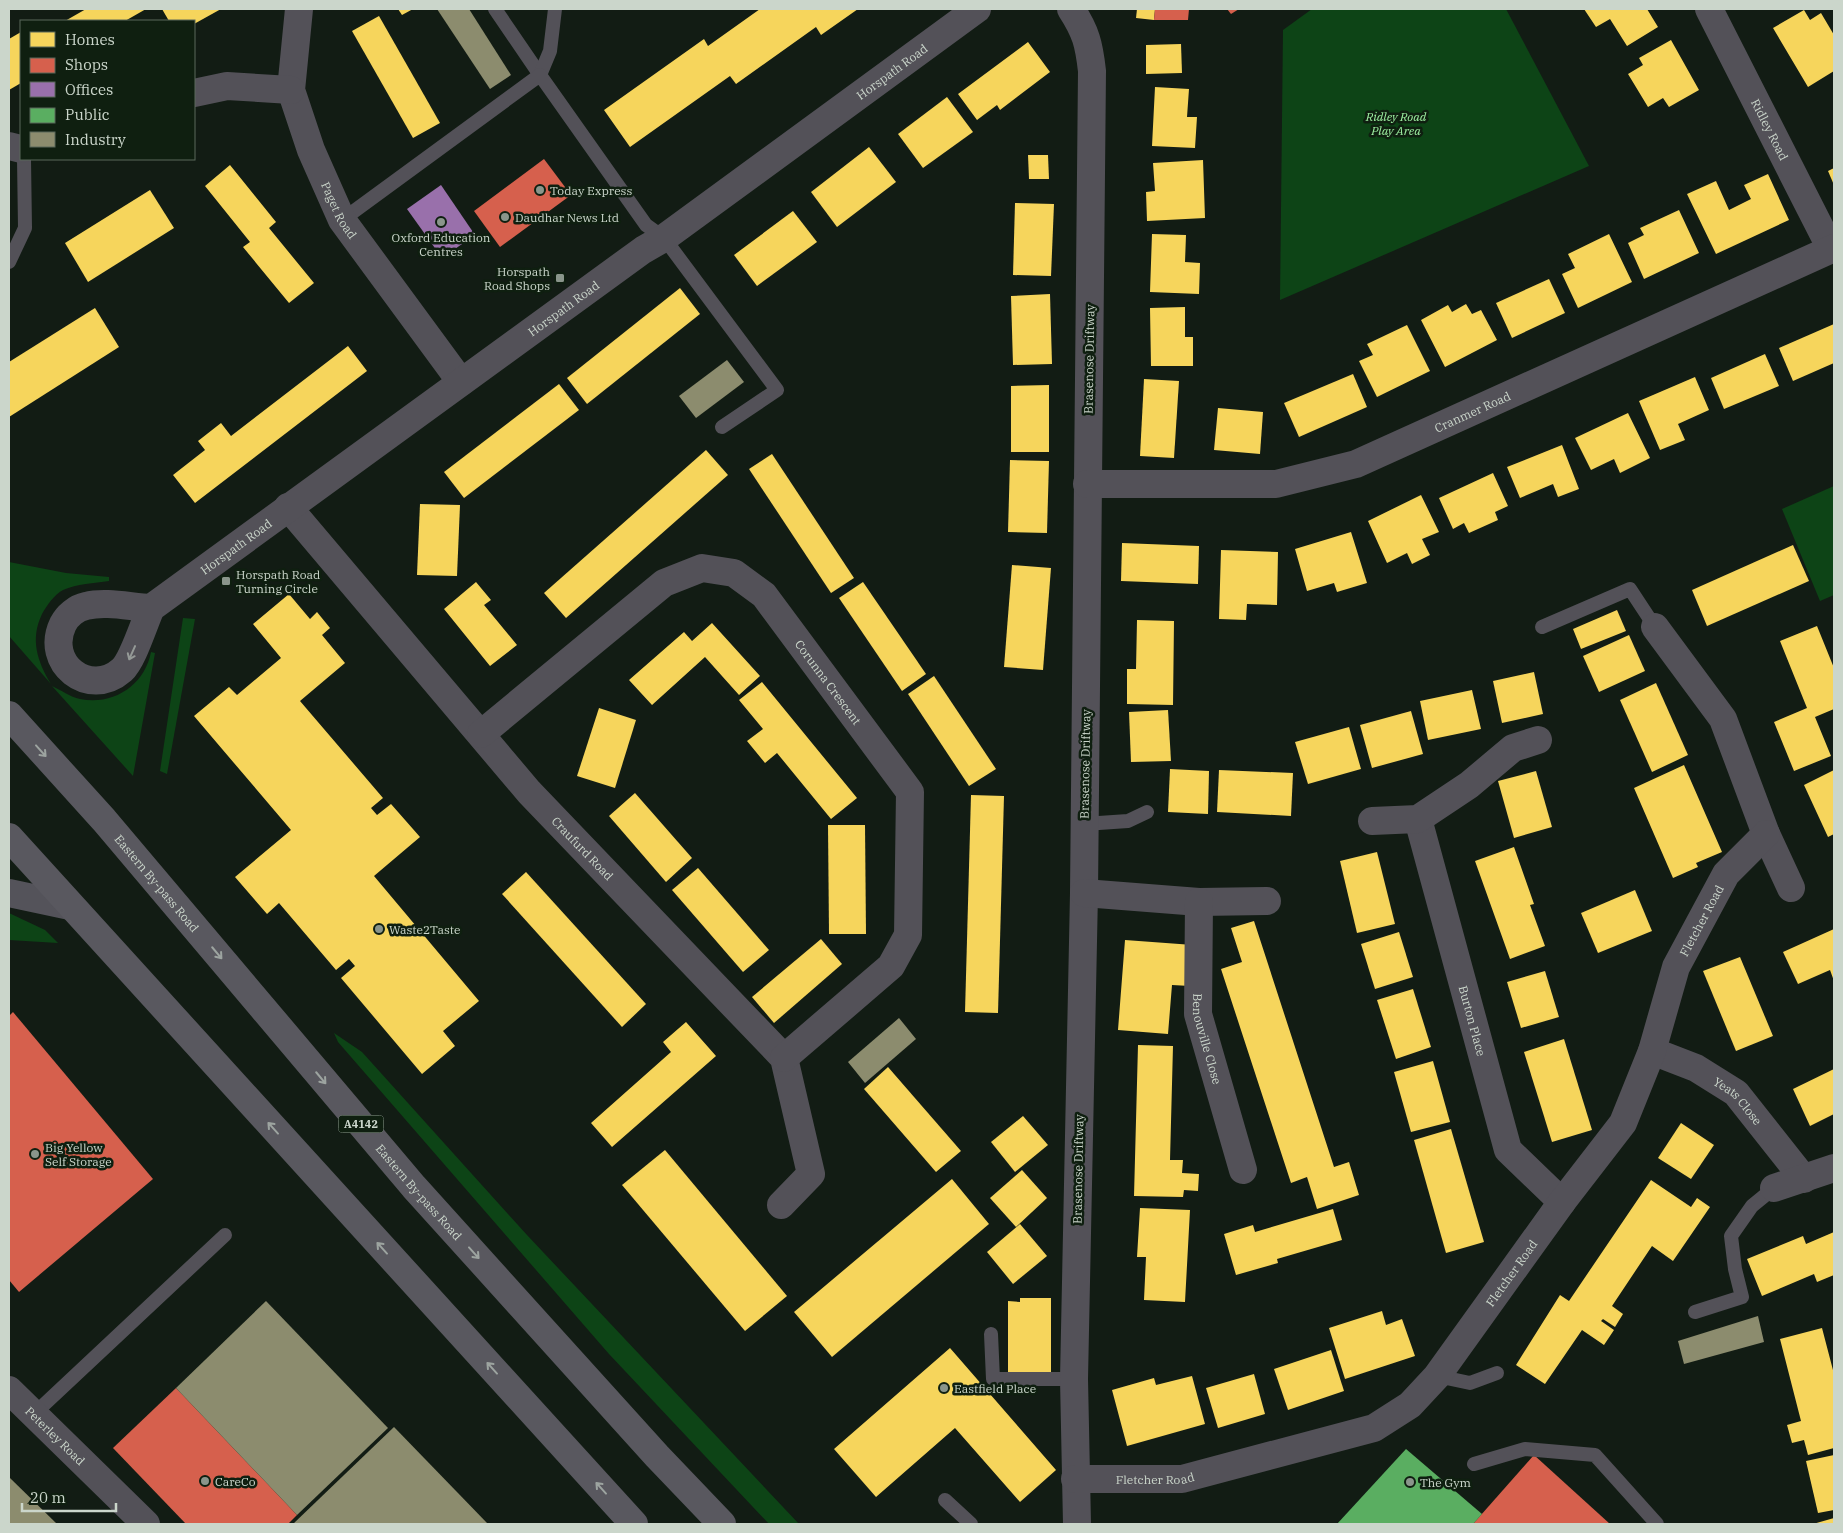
<svg xmlns="http://www.w3.org/2000/svg" width="1843" height="1533" viewBox="0 0 1843 1533" font-family="'IBM Plex Serif',serif">
	<style>
		.green { fill: #0d4416 }
		.homes { fill: #f6d55c }
		.shops { fill: #d6604d }
		.offices { fill: #9970ab }
		.public { fill: #5aae61 }
		.industry { fill: #8c8c6e }
		.lines { fill: none; stroke-linecap: round; stroke-linejoin: round }
		.lane { stroke: #535158; stroke-width: 14 }
		.street { stroke: #535158; stroke-width: 28 }
		.secondary { stroke: #54535a; stroke-width: 28 }
		.highway { stroke: #59585f; stroke-width: 28 }
		.oneway { stroke: #959a97 }
		.oneway2 { stroke: #9da4a0 }
		.poi-dot { fill: #8a958b; stroke: #0f1f10; stroke-width: 2 }
		.labels { text-anchor: middle; dominant-baseline: central; stroke-width: 5; stroke-linejoin: round; paint-order: stroke }
		.shield { fill: #0f1f10; stroke: #939f93; stroke-width: 1 }
		.shield-label { font-size: 11px; font-weight: bold; fill: #cbd6cb }
		.street-label { font-size: 12px; fill: #cbd6cb; stroke: #0f1f10 }
		.park-label { font-size: 12px; font-style: italic; fill: #9defa1; stroke: #0f1f10 }
		.poi-label { font-size: 12px; fill: #cbd6cb; stroke: #0f1f10; text-anchor: start }
	</style>
	<rect width="100%" height="100%" fill="#121c14"/>
	<g class="green">
		<polygon points="1312,9 1506,9 1589,166 1280,300 1283,30"/>
		<polygon points="1834,486 1834,595 1820,601 1782,509"/>
		<path d="M9,562l57,11 43,4v4c-15,2 -32,3 -46,9 -9,5 -16,15 -21,24 -12,25 -5,47 9,70l-42,-48z"/>
		<polygon points="183,618 195,619 167,774 160,771"/>
		<path d="M151,652l4,1 -22,123 -81,-90c9,4 18,11 28,13 33,7 65,-14 71,-47z"/>
		<polygon points="9,913 45,930 58,943 9,940"/>
		<polygon points="334,1033 362,1052 527,1235 799,1524 769,1524 609,1354 338,1042"/>
	</g>
	<g class="homes">
		<polygon points="86,9 146,9 125,21 65,21"/>
		<polygon points="162,9 221,9 194,24 194,21 169,21"/>
		<polygon points="398,9 413,9 402,15"/>
		<polygon points="760,9 858,9 821,35 816,27 736,84 730,76 630,147 604,110 704,39 708,46"/>
		<polygon points="1137,9 1155,9 1154,20 1136,18"/>
		<polygon points="1584,9 1647,9 1658,27 1627,46 1610,19 1596,27"/>
		<polygon points="1804,10 1810,20 1821,13 1834,35 1834,71 1808,87 1773,28"/>
		<polygon points="379,16 440,123 413,138 352,31"/>
		<polygon points="21,32 21,83 9,90 9,39"/>
		<polygon points="1671,40 1699,90 1669,107 1663,98 1648,107 1628,74 1643,65 1639,58"/>
		<polygon points="1028,42 1050,72 1000,110 997,105 977,120 958,94"/>
		<polygon points="1181,44 1182,73 1146,74 1146,45"/>
		<polygon points="1155,87 1189,89 1187,117 1197,117 1195,148 1152,146"/>
		<polygon points="947,97 973,132 923,168 898,134"/>
		<polygon points="869,147 896,182 837,227 811,192"/>
		<polygon points="1028,155 1048,155 1049,179 1029,179"/>
		<polygon points="1203,160 1205,218 1147,221 1146,192 1155,191 1153,163"/>
		<polygon points="230,165 276,222 269,228 314,283 289,303 243,247 250,242 205,186"/>
		<polygon points="1834,168 1834,185 1828,171"/>
		<polygon points="1768,174 1789,220 1716,254 1687,194 1716,181 1729,210 1751,199 1744,185"/>
		<polygon points="150,190 174,228 88,282 65,243"/>
		<polygon points="1015,203 1054,204 1051,276 1013,275"/>
		<polygon points="1679,210 1699,253 1644,279 1628,243 1644,235 1640,228"/>
		<polygon points="793,211 817,242 757,286 734,255"/>
		<polygon points="1152,234 1186,235 1185,262 1200,263 1199,294 1150,292"/>
		<polygon points="1609,234 1632,282 1578,308 1562,274 1575,268 1568,254"/>
		<polygon points="1549,279 1565,313 1512,338 1496,303"/>
		<polygon points="680,288 700,314 587,404 567,378"/>
		<polygon points="1050,294 1052,364 1013,365 1011,296"/>
		<polygon points="1466,304 1472,314 1481,310 1497,340 1445,367 1421,320 1448,305 1452,312"/>
		<polygon points="1185,307 1185,337 1193,337 1193,366 1151,366 1150,308"/>
		<polygon points="95,308 119,347 9,417 9,362"/>
		<polygon points="1834,324 1834,363 1793,381 1779,348"/>
		<polygon points="1407,325 1430,371 1377,397 1359,361 1373,355 1367,344"/>
		<polygon points="348,346 367,371 195,503 173,475 205,450 198,441 221,423 231,436"/>
		<polygon points="1765,354 1779,386 1724,409 1711,378"/>
		<polygon points="1353,374 1367,407 1299,437 1284,403"/>
		<polygon points="1695,377 1709,410 1678,424 1685,440 1660,450 1639,401"/>
		<polygon points="1144,379 1179,381 1174,458 1140,456"/>
		<polygon points="559,384 579,410 464,498 444,472"/>
		<polygon points="1049,385 1049,452 1011,452 1011,386"/>
		<polygon points="1218,408 1263,412 1260,454 1214,450"/>
		<polygon points="1628,413 1650,458 1620,473 1614,459 1591,470 1575,438"/>
		<polygon points="1562,445 1579,489 1558,497 1553,484 1520,498 1507,467"/>
		<polygon points="706,450 728,475 566,618 544,593"/>
		<polygon points="772,454 854,578 831,593 749,469"/>
		<polygon points="1010,460 1049,461 1047,533 1008,532"/>
		<polygon points="1493,473 1508,506 1495,512 1498,520 1469,533 1464,523 1453,529 1439,498"/>
		<polygon points="1421,495 1439,532 1422,539 1430,555 1412,564 1407,553 1387,563 1368,521"/>
		<polygon points="420,504 460,505 457,576 417,575"/>
		<polygon points="1351,532 1367,583 1337,592 1334,583 1307,591 1295,549"/>
		<polygon points="1122,543 1199,546 1198,584 1121,581"/>
		<polygon points="1793,545 1809,581 1707,626 1692,590"/>
		<polygon points="1221,550 1278,552 1277,605 1247,604 1246,620 1219,619"/>
		<polygon points="1012,565 1051,568 1043,670 1004,667"/>
		<polygon points="476,582 491,600 484,605 517,645 490,666 444,609"/>
		<polygon points="863,582 926,674 902,691 839,598"/>
		<polygon points="289,594 310,619 317,612 330,628 322,635 345,663 300,701 383,798 371,808 377,815 391,804 420,837 374,876 479,1001 443,1031 455,1046 422,1074 341,978 355,966 349,959 336,970 279,903 267,914 235,877 291,830 194,716 229,687 237,695 281,658 253,624"/>
		<polygon points="1617,610 1626,631 1581,649 1573,629"/>
		<polygon points="1137,620 1174,621 1173,705 1127,704 1127,669 1136,669"/>
		<polygon points="712,623 760,676 739,695 705,657 652,705 629,680 684,632 692,641"/>
		<polygon points="1817,626 1834,668 1834,709 1815,717 1831,756 1794,771 1774,722 1807,708 1780,641"/>
		<polygon points="1629,635 1645,671 1599,692 1583,656"/>
		<polygon points="1534,672 1543,714 1502,723 1493,681"/>
		<polygon points="934,676 996,769 969,786 908,694"/>
		<polygon points="762,682 857,798 831,819 777,753 765,763 747,741 763,729 739,700"/>
		<polygon points="1656,683 1688,755 1652,772 1620,700"/>
		<polygon points="1472,690 1481,729 1428,740 1420,701"/>
		<polygon points="599,708 636,720 615,788 577,776"/>
		<polygon points="1168,710 1171,761 1131,762 1129,712"/>
		<polygon points="1411,711 1423,754 1372,768 1360,725"/>
		<polygon points="1349,727 1361,769 1308,784 1295,742"/>
		<polygon points="1684,765 1722,852 1696,863 1698,867 1673,878 1634,788"/>
		<polygon points="1170,769 1209,771 1208,814 1168,812"/>
		<polygon points="1219,770 1293,773 1291,816 1217,812"/>
		<polygon points="1834,770 1834,834 1828,837 1804,785"/>
		<polygon points="1536,771 1552,827 1514,838 1498,781"/>
		<polygon points="635,793 692,858 666,882 609,816"/>
		<polygon points="971,795 1004,796 998,1013 965,1012"/>
		<polygon points="828,825 865,825 866,934 829,934"/>
		<polygon points="1514,847 1534,904 1530,905 1545,946 1510,959 1475,861"/>
		<polygon points="1377,852 1395,924 1357,933 1340,861"/>
		<polygon points="698,868 769,950 743,972 672,890"/>
		<polygon points="526,872 646,1004 622,1027 502,894"/>
		<polygon points="1635,890 1652,931 1598,953 1581,913"/>
		<polygon points="1254,921 1334,1167 1349,1162 1359,1195 1317,1209 1307,1177 1291,1183 1221,969 1242,962 1231,928"/>
		<polygon points="1834,929 1834,981 1830,970 1798,984 1783,952"/>
		<polygon points="1399,932 1413,977 1375,989 1361,944"/>
		<polygon points="821,939 842,964 774,1023 752,997"/>
		<polygon points="1125,940 1193,945 1190,986 1172,985 1168,1034 1118,1030"/>
		<polygon points="1740,957 1773,1036 1736,1051 1703,971"/>
		<polygon points="1545,971 1559,1017 1521,1028 1507,982"/>
		<polygon points="1413,989 1431,1047 1396,1059 1377,1000"/>
		<polygon points="686,1022 716,1056 612,1147 591,1123 671,1052 663,1042"/>
		<polygon points="1564,1039 1592,1130 1552,1142 1524,1052"/>
		<polygon points="1138,1045 1173,1046 1170,1160 1183,1160 1182,1173 1199,1174 1198,1191 1184,1190 1183,1197 1134,1196"/>
		<polygon points="1433,1061 1450,1122 1411,1132 1394,1072"/>
		<polygon points="888,1067 961,1151 936,1172 864,1089"/>
		<polygon points="1834,1069 1834,1114 1810,1126 1793,1089"/>
		<polygon points="1023,1116 1048,1145 1015,1172 991,1142"/>
		<polygon points="1681,1123 1714,1145 1691,1179 1658,1158"/>
		<polygon points="1451,1129 1484,1242 1446,1253 1414,1140"/>
		<polygon points="665,1150 787,1296 745,1331 622,1185"/>
		<polygon points="1022,1170 1047,1198 1016,1227 990,1198"/>
		<polygon points="952,1179 989,1224 832,1357 794,1312"/>
		<polygon points="1651,1180 1691,1207 1697,1198 1710,1207 1673,1261 1652,1246 1612,1306 1623,1314 1615,1327 1603,1319 1601,1321 1614,1330 1604,1345 1582,1330 1545,1384 1516,1365 1560,1295 1569,1301"/>
		<polygon points="1140,1208 1190,1210 1185,1302 1144,1300 1146,1257 1137,1257"/>
		<polygon points="1333,1209 1342,1240 1277,1259 1278,1263 1236,1275 1224,1234 1253,1225 1255,1232"/>
		<polygon points="1020,1224 1047,1256 1013,1284 987,1252"/>
		<polygon points="1834,1232 1834,1275 1817,1282 1814,1274 1762,1296 1747,1259 1803,1236 1806,1244"/>
		<polygon points="1020,1298 1051,1298 1051,1378 1008,1378 1008,1301 1020,1302"/>
		<polygon points="1382,1311 1386,1325 1402,1319 1415,1356 1345,1379 1329,1328"/>
		<polygon points="1822,1328 1834,1374 1834,1448 1808,1455 1804,1440 1792,1443 1787,1425 1801,1421 1780,1339"/>
		<polygon points="950,1348 1056,1470 1020,1502 955,1428 876,1497 834,1449"/>
		<polygon points="1331,1350 1344,1391 1288,1410 1274,1369"/>
		<polygon points="1254,1374 1265,1414 1218,1428 1206,1388"/>
		<polygon points="1192,1376 1205,1424 1127,1446 1112,1390 1154,1378 1156,1385"/>
		<polygon points="1834,1455 1834,1510 1818,1513 1806,1461"/>
		<polygon points="1834,1518 1834,1524 1813,1524"/>
	</g>
	<g class="shops">
		<polygon points="1155,9 1189,9 1188,20 1154,20"/>
		<polygon points="1227,9 1239,9 1231,14"/>
		<polygon points="544,159 571,195 500,247 474,211"/>
		<polygon points="13,1012 153,1179 19,1292 9,1280 9,1016"/>
		<polygon points="176,1388 297,1515 288,1524 186,1524 113,1448"/>
		<polygon points="1534,1455 1610,1524 1473,1524"/>
	</g>
	<polygon class="offices" points="441,185 475,235 442,258 407,209"/>
	<polygon class="public" points="1406,1449 1482,1514 1473,1524 1337,1524"/>
	<g class="industry">
		<polygon points="437,9 469,9 511,75 490,89"/>
		<polygon points="727,360 744,382 696,418 679,396"/>
		<polygon points="899,1018 916,1039 865,1083 848,1062"/>
		<polygon points="266,1301 388,1428 297,1515 176,1388"/>
		<polygon points="1758,1316 1764,1342 1684,1364 1678,1341"/>
		<polygon points="394,1427 488,1524 293,1524"/>
		<polygon points="10,1478 57,1524 9,1524"/>
	</g>
	<g class="lines">
		<g class="lane">
			<polyline points="495,9 540,75"/>
			<polyline points="540,75 550,51 555,9"/>
			<polyline points="342,220 540,75 646,225 664,238 777,390 722,427"/>
			<polyline points="9,262 25,228 24,159"/>
			<polyline points="1542,627 1630,589 1655,627"/>
			<polyline points="1084,824 1128,821 1147,812"/>
			<polyline points="1695,1312 1742,1297 1735,1269 1731,1236 1752,1206 1774,1188"/>
			<polyline points="991,1334 993,1379 1074,1379"/>
			<polyline points="1437,1376 1470,1383 1497,1373"/>
			<polyline points="34,1414 225,1235"/>
			<polyline points="1474,1464 1525,1449 1595,1455 1657,1524"/>
			<polyline points="945,1500 971,1524"/>
		</g>
		<g class="street">
			<path id="s1" d="M299,9l-8,81 20,60 31,70 119,162"/>
			<path d="M1071,9c15,23 18,35 21,62l-8,822 -10,486 3,145"/>
			<path id="s2" d="M1709,9l122,240"/>
			<polyline points="194,93 227,86 291,90"/>
			<polyline points="9,146 21,149"/>
			<path id="s3" d="M1087,484h189l80,-20 478,-216"/>
			<path id="s4" d="M288,507l241,285 255,266 27,116 -30,31"/>
			<path id="s5" d="M151,608c-21,-1 -45,-7 -65,-2 -10,2 -19,10 -23,18 -19,39 26,75 59,46 11,-10 22,-47 29,-62l492,-358 21,-12 313,-229"/>
			<polyline points="1655,627 1723,719 1766,834 1791,888"/>
			<path id="s6" d="M481,734l183,-151 38,-15 32,5 30,22 146,197 -2,143 -17,31 -107,92"/>
			<path id="s7" d="M1418,819l90,331 54,52"/>
			<polyline points="1372,821 1418,819 1469,785 1513,748 1538,740"/>
			<polyline points="1084,893 1199,902 1267,901"/>
			<path id="s8" d="M1199,902l-1,112 45,156"/>
			<path id="s9" d="M1652,1051l44,17 40,25 68,86"/>
			<polyline points="1774,1188 1834,1168"/>
			<path id="s10" d="M9,1390l137,134"/>
			<path id="s11" d="M1075,1479h107l192,-51 36,-23 27,-29 125,-174 61,-79 29,-72 24,-84 50,-93 40,-40"/>
		</g>
		<polyline class="secondary" points="9,893 70,906"/>
		<g class="highway">
			<path id="s12" d="M9,715l95,105 310,367 243,269 65,68"/>
			<polyline points="9,837 634,1524"/>
		</g>
	</g>
	<defs><path id="oneway-shaft" d="M-6 0H5M1.5-3L5.5 0L1.5 3" fill="none" stroke-width="1.6" stroke-linecap="round" stroke-linejoin="round" transform="scale(1.25)"/></defs>
	<use class="oneway" href="#oneway-shaft" transform="translate(132 653) rotate(114)"/>
	<g class="oneway2">
		<use href="#oneway-shaft" transform="translate(41 751) rotate(48)"/>
		<use href="#oneway-shaft" transform="translate(217 953) rotate(50)"/>
		<use href="#oneway-shaft" transform="translate(321 1078) rotate(50)"/>
		<use href="#oneway-shaft" transform="translate(273 1128) rotate(-132)"/>
		<use href="#oneway-shaft" transform="translate(382 1248) rotate(-132)"/>
		<use href="#oneway-shaft" transform="translate(474 1253) rotate(48)"/>
		<use href="#oneway-shaft" transform="translate(492 1368) rotate(-132)"/>
		<use href="#oneway-shaft" transform="translate(601 1488) rotate(-132)"/>
	</g>
	<g class="poi-dot">
		<circle cx="540" cy="190" r="5"/>
		<circle cx="505" cy="217" r="5"/>
		<circle cx="441" cy="222" r="5"/>
		<rect x="555" y="273" width="10" height="10" rx="2.5"/>
		<rect x="221" y="576" width="10" height="10" rx="2.5"/>
		<circle cx="379" cy="929" r="5"/>
		<circle cx="35" cy="1154" r="5"/>
		<circle cx="944" cy="1388" r="5"/>
		<circle cx="205" cy="1481" r="5"/>
		<circle cx="1410" cy="1482" r="5"/>
	</g>
	<g class="labels">
		<rect class="shield" x="338.5" y="1115.5" width="45" height="17" rx="4"/>
		<g class="shield-label">
			<text x="361" y="1124">A4142</text>
		</g>
		<g class="street-label">
			<text stroke="none"><textPath href="#s5" startOffset="1186">Horspath Road</textPath></text>
			<text stroke="none"><textPath href="#s2" startOffset="135">Ridley Road</textPath></text>
			<text stroke="none"><textPath href="#s1" startOffset="211">Paget Road</textPath></text>
			<text stroke="none"><textPath href="#s5" startOffset="781">Horspath Road</textPath></text>
			<text transform="translate(1089 359) rotate(-89)">Brasenose Driftway</text>
			<text stroke="none"><textPath href="#s3" startOffset="399">Cranmer Road</textPath></text>
			<text stroke="none"><textPath href="#s5" startOffset="376">Horspath Road</textPath></text>
			<text stroke="none"><textPath href="#s6" startOffset="456">Corunna Crescent</textPath></text>
			<text transform="translate(1085 764) rotate(-89)">Brasenose Driftway</text>
			<text stroke="none"><textPath href="#s4" startOffset="451">Craufurd Road</textPath></text>
			<text stroke="none"><textPath href="#s12" startOffset="224">Eastern By-pass Road</textPath></text>
			<text stroke="none"><textPath href="#s11" startOffset="920">Fletcher Road</textPath></text>
			<text stroke="none"><textPath href="#s7" startOffset="209">Burton Place</textPath></text>
			<text stroke="none"><textPath href="#s8" startOffset="138">Benouville Close</textPath></text>
			<text stroke="none"><textPath href="#s9" startOffset="101">Yeats Close</textPath></text>
			<text transform="translate(1078 1169) rotate(-89)">Brasenose Driftway</text>
			<text stroke="none"><textPath href="#s12" startOffset="629">Eastern By-pass Road</textPath></text>
			<text stroke="none"><textPath href="#s11" startOffset="515">Fletcher Road</textPath></text>
			<text stroke="none"><textPath href="#s10" startOffset="65">Peterley Road</textPath></text>
			<text stroke="none"><textPath href="#s11" startOffset="80">Fletcher Road</textPath></text>
		</g>
		<g class="park-label">
			<text x="1396" y="116">Ridley Road<tspan x="1396" dy="14">Play Area</tspan></text>
		</g>
		<g class="poi-label">
			<text x="550" y="190">Today Express</text>
			<text x="515" y="217">Daudhar News Ltd</text>
			<text x="441" y="237" text-anchor="middle">Oxford Education<tspan x="441" dy="14">Centres</tspan></text>
			<text x="550" y="271" text-anchor="end">Horspath<tspan x="550" dy="14">Road Shops</tspan></text>
			<text x="236" y="574">Horspath Road<tspan x="236" dy="14">Turning Circle</tspan></text>
			<text x="389" y="929">Waste2Taste</text>
			<text x="45" y="1147">Big Yellow<tspan x="45" dy="14">Self Storage</tspan></text>
			<text x="954" y="1388">Eastfield Place</text>
			<text x="215" y="1481">CareCo</text>
			<text x="1420" y="1482">The Gym</text>
		</g>
	</g>
	<rect width="1843" height="1533" fill="none" stroke="#cbd6cb" stroke-width="20"/>
	<rect x="20" y="20" width="175" height="140" fill="#0f1f10" stroke="#5a685b"/>
	<rect x="30" y="32" width="25" height="15" fill="#f6d55c" stroke="#5a685b"/>
	<text x="65" y="45" font-size="15" fill="#cbd6cb">Homes</text>
	<rect x="30" y="58" width="25" height="15" fill="#d6604d" stroke="#5a685b"/>
	<text x="65" y="70" font-size="15" fill="#cbd6cb">Shops</text>
	<rect x="30" y="82" width="25" height="15" fill="#9970ab" stroke="#5a685b"/>
	<text x="65" y="95" font-size="15" fill="#cbd6cb">Offices</text>
	<rect x="30" y="108" width="25" height="15" fill="#5aae61" stroke="#5a685b"/>
	<text x="65" y="120" font-size="15" fill="#cbd6cb">Public</text>
	<rect x="30" y="132" width="25" height="15" fill="#8c8c6e" stroke="#5a685b"/>
	<text x="65" y="145" font-size="15" fill="#cbd6cb">Industry</text>
	<path d="M22 1503v8h94v-8" fill="none" stroke="#cbd6cb" stroke-width="2.5"/>
	<text x="30" y="1503" font-size="15" fill="#cbd6cb" stroke="#0f1f10" stroke-width="4" paint-order="stroke">20 m</text>
</svg>
